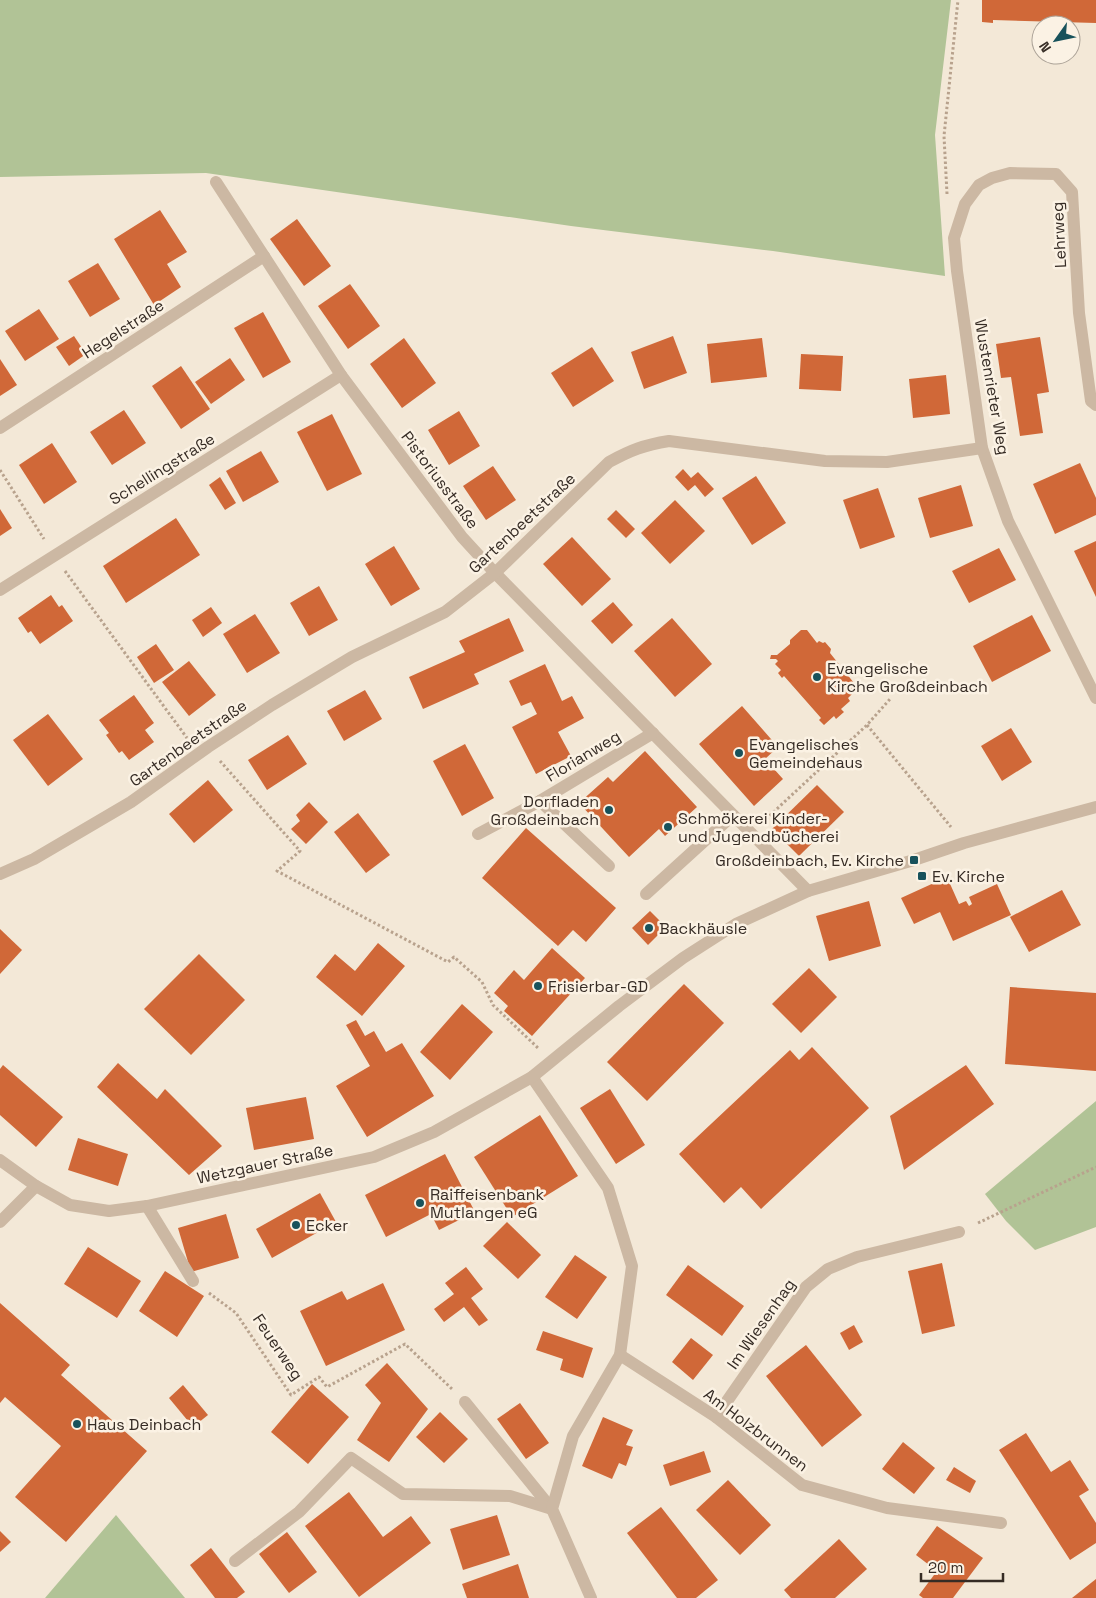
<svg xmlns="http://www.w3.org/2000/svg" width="1096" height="1598" viewBox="0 0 1096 1598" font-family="'Space Grotesk',sans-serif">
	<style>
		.green { fill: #b1c396 }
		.building { fill: #d06838 }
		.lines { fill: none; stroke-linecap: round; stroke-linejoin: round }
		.path { stroke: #b8a28d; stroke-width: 3; stroke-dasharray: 2.5 2.5; stroke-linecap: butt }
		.service { stroke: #ccb8a3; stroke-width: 12 }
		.minor { stroke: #ccb8a3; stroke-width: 12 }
		.tertiary { stroke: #ccb8a3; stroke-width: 12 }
		.poi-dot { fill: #18525b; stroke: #fbf2e4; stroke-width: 2 }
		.labels { text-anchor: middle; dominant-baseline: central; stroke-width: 5; stroke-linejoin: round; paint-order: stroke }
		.street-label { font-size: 16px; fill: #362c25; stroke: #fbf2e4 }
		.poi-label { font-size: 16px; fill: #362c25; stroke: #fbf2e4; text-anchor: start }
	</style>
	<rect width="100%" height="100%" fill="#f3e8d7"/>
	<g class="green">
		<polygon points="0,0 951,0 935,135 945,276 773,251 571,226 206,173 0,177"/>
		<polygon points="1096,1101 1096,1227 1035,1250 1006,1221 985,1194"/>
		<polygon points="116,1515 185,1598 45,1598"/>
	</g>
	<g class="building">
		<polygon points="982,0 1096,0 1096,23 993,20 993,23 982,22"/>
		<polygon points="160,210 187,252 167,264 181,287 154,305 114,239"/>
		<polygon points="297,219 331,266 304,286 270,239"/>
		<polygon points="98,263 120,299 90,317 68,281"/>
		<polygon points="350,284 380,326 348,349 318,306"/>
		<polygon points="39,309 59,339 25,361 5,331"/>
		<polygon points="263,312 291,362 263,378 234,328"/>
		<polygon points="74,336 86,354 69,366 56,347"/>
		<polygon points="673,336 687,373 644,389 631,352"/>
		<polygon points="1040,337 1049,392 1037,394 1043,433 1020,436 1011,377 1001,378 996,344"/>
		<polygon points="404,338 436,383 402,408 370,364"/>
		<polygon points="762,338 767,377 711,383 707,344"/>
		<polygon points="592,347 614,381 573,407 551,373"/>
		<polygon points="801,354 843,356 841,391 799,389"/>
		<polygon points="230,358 245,380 211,404 195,382"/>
		<polygon points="0,359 17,385 0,396"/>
		<polygon points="181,366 210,409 181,429 152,386"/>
		<polygon points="946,375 950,414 913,418 909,379"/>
		<polygon points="124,410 146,443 112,465 90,432"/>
		<polygon points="459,411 480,446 449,465 428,430"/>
		<polygon points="332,414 362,474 327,491 297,432"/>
		<polygon points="52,443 77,482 44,504 19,465"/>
		<polygon points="261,451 279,482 243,502 226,471"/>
		<polygon points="1080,463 1096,498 1096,515 1055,534 1033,484"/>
		<polygon points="493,466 516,500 486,520 463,486"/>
		<polygon points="683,469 691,478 698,472 714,489 705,497 695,485 688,491 675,477"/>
		<polygon points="756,476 786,523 752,545 722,498"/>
		<polygon points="220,477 236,503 225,510 209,485"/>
		<polygon points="961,485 973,526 930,538 918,498"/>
		<polygon points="878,488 895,537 860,549 843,500"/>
		<polygon points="675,500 705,531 670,564 641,533"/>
		<polygon points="0,509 12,528 0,536"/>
		<polygon points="616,510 635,529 626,538 607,519"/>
		<polygon points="176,518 200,555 126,603 103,566"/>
		<polygon points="572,537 611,579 582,606 543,564"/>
		<polygon points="1096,541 1096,597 1074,551"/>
		<polygon points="394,546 420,589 391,606 365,564"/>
		<polygon points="999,548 1016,580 969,603 952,571"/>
		<polygon points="319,586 338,620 309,636 290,603"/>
		<polygon points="51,595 59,607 62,605 73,621 40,644 31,631 28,633 18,618"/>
		<polygon points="613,602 633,625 612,644 591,621"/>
		<polygon points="211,607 222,623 203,637 192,620"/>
		<polygon points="255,614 280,653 247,673 223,634"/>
		<polygon points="1032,615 1051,651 992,682 973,646"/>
		<polygon points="509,618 524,651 474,674 479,684 423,709 409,677 465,652 459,641"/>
		<polygon points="672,618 712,664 675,697 634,651"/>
		<polygon points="801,630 807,630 817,643 819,641 823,643 825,642 831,649 830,653 858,688 848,698 850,701 841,709 844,712 836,719 834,716 824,725 819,720 821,718 784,676 782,678 778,673 781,670 775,664 778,661 776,659 770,659 771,655 777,655 790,644 790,640"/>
		<polygon points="156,644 174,670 154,683 137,657"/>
		<polygon points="189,661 216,695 189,716 162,682"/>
		<polygon points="545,664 562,701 572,696 584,718 558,732 571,756 536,774 512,727 537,714 531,702 521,706 509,681"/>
		<polygon points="365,690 382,719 344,741 327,711"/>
		<polygon points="134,695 154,723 145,730 154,742 129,760 122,751 119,753 106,735 109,733 99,720"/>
		<polygon points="742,706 778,747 765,759 783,779 754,806 699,744"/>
		<polygon points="48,714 83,759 48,786 13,740"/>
		<polygon points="1011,728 1032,762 1002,781 981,746"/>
		<polygon points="288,735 307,764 267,790 248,760"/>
		<polygon points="465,744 494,798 462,816 433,761"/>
		<polygon points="645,751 697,807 665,836 659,829 629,857 579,803 608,777 613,782"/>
		<polygon points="208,780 233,810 194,843 169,814"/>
		<polygon points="817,785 844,812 799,856 772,829"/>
		<polygon points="309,802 328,822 306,844 291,829 300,821 296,815"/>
		<polygon points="358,813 390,855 366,873 334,832"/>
		<polygon points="526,828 616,908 586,942 573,930 558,946 482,878"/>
		<polygon points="947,877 959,904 966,901 969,906 972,904 969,897 997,884 1011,915 953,941 940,912 914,924 901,898"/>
		<polygon points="1062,890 1081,925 1029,952 1010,917"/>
		<polygon points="869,901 881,946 829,961 816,916"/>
		<polygon points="650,911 666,927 648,945 632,928"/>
		<polygon points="0,929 22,950 0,974"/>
		<polygon points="378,943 405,966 362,1016 316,977 335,954 355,971"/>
		<polygon points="552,948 585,978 532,1036 504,1011 508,1006 494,993 514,970 524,980"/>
		<polygon points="199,954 245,1000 191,1055 144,1009"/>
		<polygon points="809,968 837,997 801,1033 772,1004"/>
		<polygon points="684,984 724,1023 647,1101 607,1062"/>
		<polygon points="1010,987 1096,993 1096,1071 1005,1064"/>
		<polygon points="462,1004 493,1032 450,1080 420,1052"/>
		<polygon points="356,1020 365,1036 374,1031 386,1052 402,1043 434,1096 367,1137 336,1086 370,1066 346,1025"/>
		<polygon points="812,1047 869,1108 761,1209 741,1187 724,1203 679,1154 790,1050 799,1060"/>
		<polygon points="118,1063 157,1099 165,1089 222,1146 189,1175 97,1087"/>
		<polygon points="3,1065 63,1117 36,1147 0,1115 0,1069"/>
		<polygon points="966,1065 994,1104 904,1170 890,1116"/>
		<polygon points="610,1089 645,1145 616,1164 580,1108"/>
		<polygon points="306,1097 314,1139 254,1150 246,1108"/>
		<polygon points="540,1115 578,1176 512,1217 474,1157"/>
		<polygon points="78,1138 128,1154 118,1186 68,1170"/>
		<polygon points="445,1154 475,1212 439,1230 431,1214 386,1237 365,1195"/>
		<polygon points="320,1193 336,1222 272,1258 256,1229"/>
		<polygon points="226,1214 239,1258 191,1272 178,1228"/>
		<polygon points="507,1222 541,1255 518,1279 483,1246"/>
		<polygon points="88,1247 141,1281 117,1318 64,1284"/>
		<polygon points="575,1255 607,1277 577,1319 545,1297"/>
		<polygon points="942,1263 955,1326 922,1334 908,1271"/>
		<polygon points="688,1265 744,1306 722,1336 666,1295"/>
		<polygon points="466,1267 483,1289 471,1298 488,1320 479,1326 464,1307 444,1322 434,1309 454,1294 445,1283"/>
		<polygon points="165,1271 204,1296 177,1337 139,1311"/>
		<polygon points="383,1283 405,1330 326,1366 300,1311 342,1291 347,1300"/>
		<polygon points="0,1303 70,1365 61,1375 147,1451 66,1542 15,1497 61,1446 5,1397 0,1403"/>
		<polygon points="854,1325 863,1342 849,1350 840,1333"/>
		<polygon points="543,1331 593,1348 583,1378 560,1370 563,1359 536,1350"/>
		<polygon points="691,1338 713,1355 693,1380 672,1362"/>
		<polygon points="806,1345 862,1415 822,1447 766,1376"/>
		<polygon points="387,1363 428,1409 389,1462 357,1440 381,1403 365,1385"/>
		<polygon points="312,1384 349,1417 308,1464 271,1432"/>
		<polygon points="183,1385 208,1415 193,1427 169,1398"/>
		<polygon points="520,1403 549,1443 526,1459 497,1419"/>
		<polygon points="440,1412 468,1439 444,1463 416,1437"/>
		<polygon points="603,1417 633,1430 626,1445 633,1447 626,1466 619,1463 612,1479 582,1466"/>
		<polygon points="1026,1433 1051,1472 1070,1460 1089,1490 1079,1496 1096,1523 1096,1543 1070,1560 999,1450"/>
		<polygon points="903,1442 935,1468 914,1494 882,1469"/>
		<polygon points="704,1451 711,1472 670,1486 663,1465"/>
		<polygon points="954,1467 976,1481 970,1493 946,1480"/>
		<polygon points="728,1480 771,1525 740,1555 696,1510"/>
		<polygon points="349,1492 383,1537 411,1516 431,1543 359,1597 305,1526"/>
		<polygon points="661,1507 718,1580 696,1598 677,1598 627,1533"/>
		<polygon points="497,1515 510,1555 463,1570 450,1529"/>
		<polygon points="937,1526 983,1558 953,1598 923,1598 919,1595 937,1571 916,1555"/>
		<polygon points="0,1531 11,1542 0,1552"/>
		<polygon points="287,1532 317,1572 289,1593 259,1554"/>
		<polygon points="839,1539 867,1569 835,1598 791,1598 784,1590"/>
		<polygon points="211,1548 245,1592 237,1598 215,1598 190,1565"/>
		<polygon points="518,1564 529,1598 467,1598 462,1584"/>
		<polygon points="1096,1579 1096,1598 1072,1598"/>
	</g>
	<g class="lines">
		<g class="path">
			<polyline points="947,194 944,136 958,0"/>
			<polyline points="0,470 44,539"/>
			<polyline points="65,571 187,738"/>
			<polyline points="867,725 951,827"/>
			<polyline points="220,761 300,851 277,871 448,962 454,957 482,982 493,1005 538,1048"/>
			<polyline points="766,819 867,725 890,699"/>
			<polyline points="978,1223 1096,1167"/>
			<polyline points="209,1293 236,1313 291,1395 319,1377 327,1387 405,1344 452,1389"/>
		</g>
		<g class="service">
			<polyline points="540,801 609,866"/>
			<polyline points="646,894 733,815"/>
			<polyline points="147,1206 193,1281"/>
			<polyline points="465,1402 551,1508"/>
			<polyline points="235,1561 299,1512 351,1458 403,1494 510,1496 552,1509"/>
		</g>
		<g class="minor">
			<polyline points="216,182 341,375 462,537 495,573 808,891"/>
			<polyline points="1096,405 1091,401 1079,313 1072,192 1056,174 1010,173 992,178 979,185 965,204 954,238 957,271 982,448 1008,521 1096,698"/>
			<polyline points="0,428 264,256"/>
			<polyline points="0,590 341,375"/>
			<polyline points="478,834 540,801 653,733"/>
			<path d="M0,874l34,-15 97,-57 77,-55 64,-42 80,-48 93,-45 50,-39 114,-111c22,-12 35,-17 60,-21l156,20 62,1 95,-14"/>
			<polyline points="532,1077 608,1188 632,1266 620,1355 573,1436 552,1509 591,1598"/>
			<polyline points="0,1222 36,1186"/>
			<polyline points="620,1355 716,1417 802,1485 887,1508 1001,1523"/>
			<polyline points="716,1417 806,1287 828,1269 857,1257 959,1232"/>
		</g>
		<polyline class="tertiary" points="0,1160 36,1186 70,1205 109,1211 147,1206 374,1157 434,1132 532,1077 619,1006 683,958 736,924 808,891 914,860 964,843 1096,807"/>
	</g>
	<g class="poi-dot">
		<circle cx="817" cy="677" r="5"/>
		<circle cx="739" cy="753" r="5"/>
		<circle cx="609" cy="810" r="5"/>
		<circle cx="668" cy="827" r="5"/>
		<rect x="909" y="855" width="10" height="10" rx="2.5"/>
		<rect x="917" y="871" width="10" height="10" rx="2.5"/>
		<circle cx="649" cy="928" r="5"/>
		<circle cx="538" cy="986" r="5"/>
		<circle cx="420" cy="1203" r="5"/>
		<circle cx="296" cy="1225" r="5"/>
		<circle cx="77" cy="1424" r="5"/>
	</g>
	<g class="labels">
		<g class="street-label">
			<text transform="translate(1059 235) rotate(-93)">Lehrweg</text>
			<text transform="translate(123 329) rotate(-33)">Hegelstraße</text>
			<text transform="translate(992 387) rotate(80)">Wustenrieter Weg</text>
			<text transform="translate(162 469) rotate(-32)">Schellingstraße</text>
			<text transform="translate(440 480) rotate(53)">Pistoriusstraße</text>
			<text transform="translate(522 523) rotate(-43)">Gartenbeetstraße</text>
			<text transform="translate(188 743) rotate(-35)">Gartenbeetstraße</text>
			<text transform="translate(583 756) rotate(-31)">Florianweg</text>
			<text transform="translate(265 1164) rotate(-12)">Wetzgauer Straße</text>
			<text transform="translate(761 1324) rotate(-55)">Im Wiesenhag</text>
			<text transform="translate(278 1347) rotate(56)">Feuerweg</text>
			<text transform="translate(756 1430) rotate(37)">Am Holzbrunnen</text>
		</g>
		<g class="poi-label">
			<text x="827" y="668">Evangelische<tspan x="827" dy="18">Kirche Großdeinbach</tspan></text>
			<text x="749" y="744">Evangelisches<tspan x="749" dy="18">Gemeindehaus</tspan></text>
			<text x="599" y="801" text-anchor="end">Dorfladen<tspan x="599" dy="18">Großdeinbach</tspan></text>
			<text x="678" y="818">Schmökerei Kinder-<tspan x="678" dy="18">und Jugendbücherei</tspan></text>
			<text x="904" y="860" text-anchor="end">Großdeinbach, Ev. Kirche</text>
			<text x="932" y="876">Ev. Kirche</text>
			<text x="659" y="928">Backhäusle</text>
			<text x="548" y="986">Frisierbar-GD</text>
			<text x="430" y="1194">Raiffeisenbank<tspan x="430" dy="18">Mutlangen eG</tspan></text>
			<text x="306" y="1225">Ecker</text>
			<text x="87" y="1424">Haus Deinbach</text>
		</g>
	</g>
	<g transform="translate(1056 40) rotate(237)"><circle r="24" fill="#fbf2e4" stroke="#aca398"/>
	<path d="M0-4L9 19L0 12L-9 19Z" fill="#18525b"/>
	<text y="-8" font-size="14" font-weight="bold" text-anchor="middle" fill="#362c25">N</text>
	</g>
	<path d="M921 1573v8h82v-8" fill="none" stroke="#362c25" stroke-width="2.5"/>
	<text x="928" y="1573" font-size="15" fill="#362c25" stroke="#fbf2e4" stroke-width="4" paint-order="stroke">20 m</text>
</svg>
